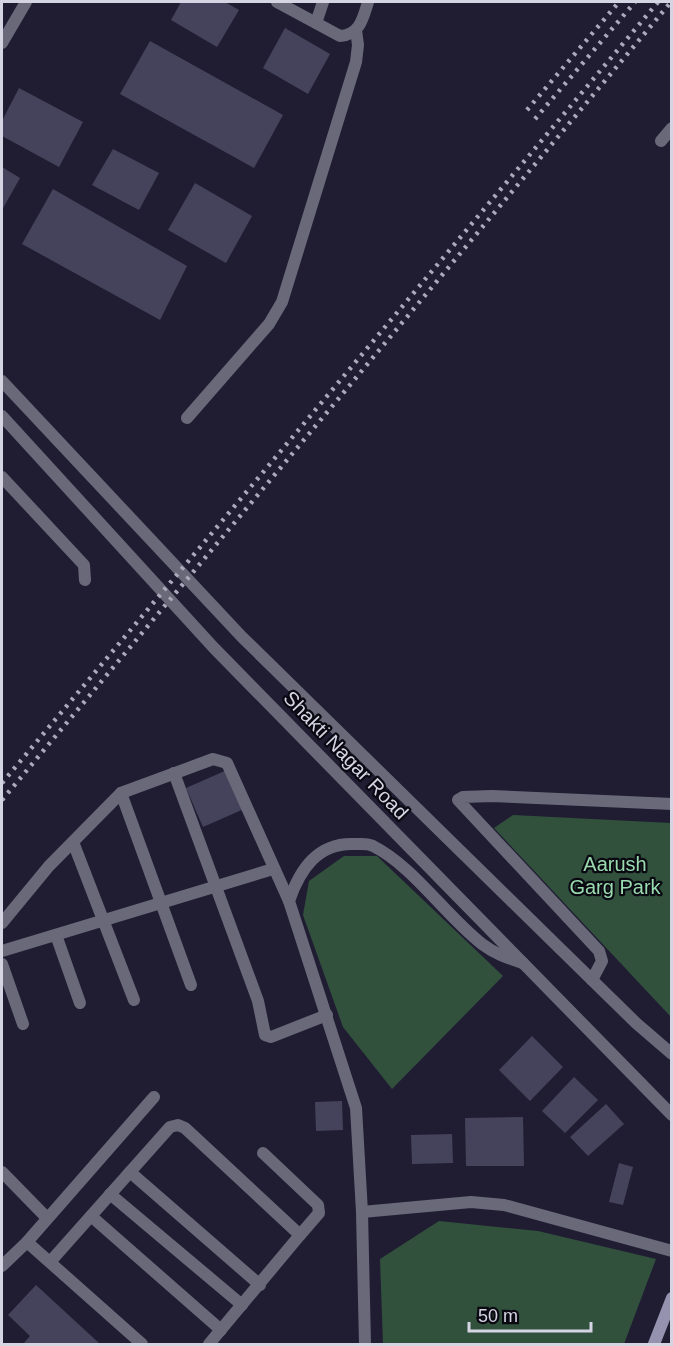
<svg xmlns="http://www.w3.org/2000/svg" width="673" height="1346" viewBox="0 0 673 1346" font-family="Helvetica,sans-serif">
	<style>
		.green { fill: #31513d }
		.building { fill: #45435b }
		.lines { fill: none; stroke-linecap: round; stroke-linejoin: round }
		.minor { stroke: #6a697a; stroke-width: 12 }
		.tertiary { stroke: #6a697a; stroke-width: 12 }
		.secondary { stroke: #9492ae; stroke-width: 12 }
		.rail { stroke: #aba9ba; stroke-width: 4.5; stroke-dasharray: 3 6; stroke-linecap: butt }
		.labels { text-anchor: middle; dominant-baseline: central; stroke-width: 4.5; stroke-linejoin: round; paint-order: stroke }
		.street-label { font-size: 20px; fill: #d5d4e3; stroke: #0a0912 }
		.park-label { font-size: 20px; fill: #99dbaf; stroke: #0a0912 }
	</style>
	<rect width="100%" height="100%" fill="#201d33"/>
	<g class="green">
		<polygon points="513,815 671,823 671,1017 494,828"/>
		<polygon points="344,856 377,856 503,976 392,1089 343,1027 303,915 309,881"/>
		<polygon points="439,1221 538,1231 656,1259 624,1344 383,1344 380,1259"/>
	</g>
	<g class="building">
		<polygon points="181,2 225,2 239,10 217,47 171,20"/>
		<polygon points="285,28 330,54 308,94 263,68"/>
		<polygon points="150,41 283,115 254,168 120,94"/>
		<polygon points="19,88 83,122 59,167 2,136 2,121"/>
		<polygon points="113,149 159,173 139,210 92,185"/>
		<polygon points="2,167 20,178 2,210"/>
		<polygon points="195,183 252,216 226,263 168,230"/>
		<polygon points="53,189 187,266 160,320 22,244"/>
		<polygon points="227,770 244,809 203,827 186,788"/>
		<polygon points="532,1036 563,1067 530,1101 499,1070"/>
		<polygon points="574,1077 598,1100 565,1133 542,1111"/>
		<polygon points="342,1101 343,1130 316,1131 315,1102"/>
		<polygon points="606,1104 624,1124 588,1156 570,1137"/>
		<polygon points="523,1117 524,1166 466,1166 465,1118"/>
		<polygon points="452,1134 453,1163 412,1164 411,1135"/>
		<polygon points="619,1163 633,1167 623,1205 609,1202"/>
		<polygon points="36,1285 100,1344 26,1344 24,1343 30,1336 8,1315"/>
	</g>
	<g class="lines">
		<g class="minor">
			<path d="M277,2l63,34c20,-1 23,-18 28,-34"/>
			<polyline points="316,23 323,2"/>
			<polyline points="2,43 26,2"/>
			<polyline points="661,141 672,128"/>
			<polyline points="187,418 269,324 282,302 356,62 358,45 356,30"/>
			<polyline points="2,477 84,565 85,580"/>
			<polyline points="174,773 258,1001 265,1035 271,1037 327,1015"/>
			<polyline points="121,793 191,985"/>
			<polyline points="73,842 134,1000"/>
			<polyline points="2,923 49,866 121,793 213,759 227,763 289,901"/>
			<polyline points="56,935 80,1003"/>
			<polyline points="2,951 273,869"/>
			<polyline points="2,964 23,1024"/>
			<polyline points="592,980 602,961 599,951 458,800 463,797 492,796 672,804"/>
			<polyline points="263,1153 318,1205 319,1213 300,1235"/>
			<polyline points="2,1172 47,1218"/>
			<polyline points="130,1172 260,1285"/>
			<polyline points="110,1194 242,1305"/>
			<path d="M362,1212l-6,-104 -67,-207c11,-32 29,-59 66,-57 6,0 13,-1 18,2 40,20 73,70 109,98 13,10 26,14 41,19"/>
			<polyline points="91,1216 221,1330"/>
			<polyline points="50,1262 170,1127 178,1125 185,1128 300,1235 209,1344"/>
			<polyline points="2,1266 27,1242"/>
			<polyline points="142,1344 27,1242 154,1097"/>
			<polyline points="365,1344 362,1212 471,1202 504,1205 672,1251"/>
		</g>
		<g class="tertiary">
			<polyline points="2,381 242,637 636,1023 672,1054"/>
			<polyline points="2,416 214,648 672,1115"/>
		</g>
		<polyline class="secondary" points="654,1344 672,1298"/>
		<g class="rail">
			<polyline points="527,110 619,2"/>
			<polyline points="535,119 635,2"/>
			<polyline points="2,783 658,2"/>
			<polyline points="2,800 671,2"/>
		</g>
	</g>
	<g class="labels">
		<g class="street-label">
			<text transform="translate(346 755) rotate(46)">Shakti Nagar Road</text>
		</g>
		<g class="park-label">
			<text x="615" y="864">Aarush<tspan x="615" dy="23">Garg Park</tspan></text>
		</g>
	</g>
	<rect width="673" height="1346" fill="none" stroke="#d5d4e3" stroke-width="6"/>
	<path d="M469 1322v9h122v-9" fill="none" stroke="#d5d4e3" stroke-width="3"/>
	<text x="478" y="1322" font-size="18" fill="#d5d4e3" stroke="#0a0912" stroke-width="4.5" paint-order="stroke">50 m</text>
</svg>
